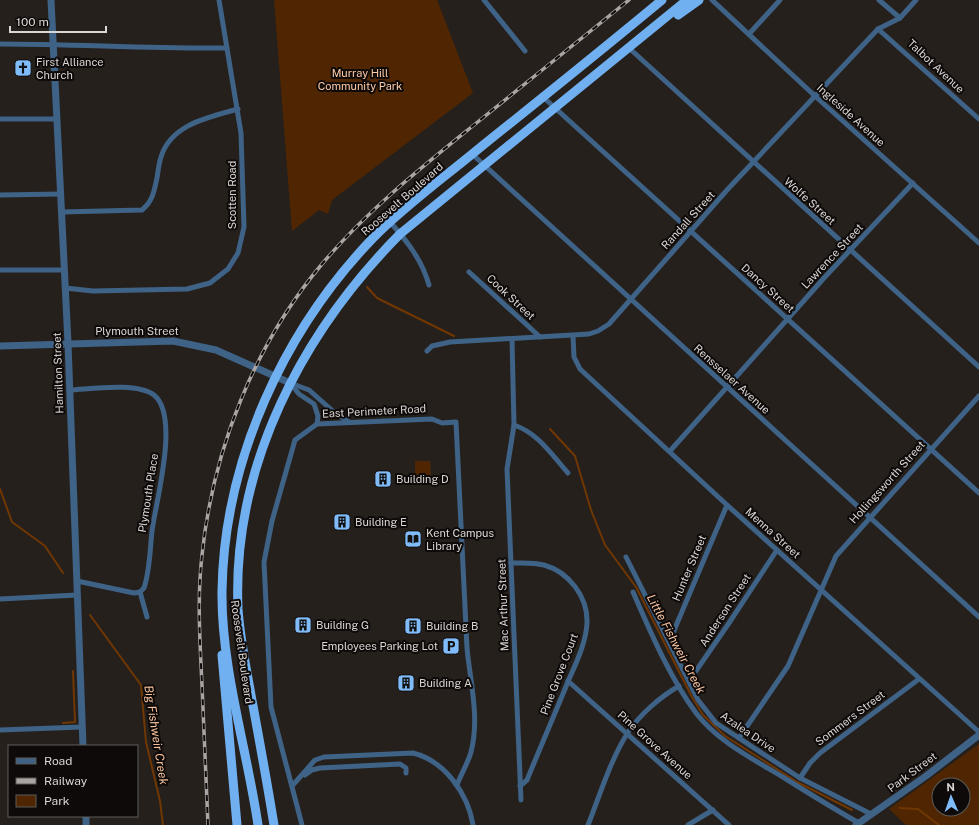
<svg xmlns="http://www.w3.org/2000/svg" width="979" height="825" viewBox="0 0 979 825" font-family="'Public Sans',sans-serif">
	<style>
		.green { fill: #4f2601; fill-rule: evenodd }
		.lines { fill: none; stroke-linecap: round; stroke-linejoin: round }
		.stream { stroke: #703702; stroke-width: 2 }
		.minor { stroke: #3f6287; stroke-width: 5 }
		.tertiary { stroke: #3f6287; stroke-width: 7 }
		.trunk { stroke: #70b0f0; stroke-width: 9 }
		.rail-casing { stroke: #aaa5a3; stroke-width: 3.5 }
		.rail { stroke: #0d0a09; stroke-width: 2; stroke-dasharray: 6; stroke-linecap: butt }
		.labels { text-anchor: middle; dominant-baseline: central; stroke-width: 4; stroke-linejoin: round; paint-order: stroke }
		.poi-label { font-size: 11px; fill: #dad6d4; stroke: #0d0a09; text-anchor: start }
		.street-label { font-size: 11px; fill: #dad6d4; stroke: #0d0a09 }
		.park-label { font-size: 11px; fill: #fec9a5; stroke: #0d0a09 }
		.water-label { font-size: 12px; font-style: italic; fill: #f7c29e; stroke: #0d0a09 }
	</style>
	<rect width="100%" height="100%" fill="#26201c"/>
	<g class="green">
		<polygon points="274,0 437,0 473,93 332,200 328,214 319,210 292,231"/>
		<polygon points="415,461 430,461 431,475 415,475"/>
		<path d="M979,744v81h-73l-17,-16zM939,785h24v24h-24z"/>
	</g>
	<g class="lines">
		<g class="stream">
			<polyline points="367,287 377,298 454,336"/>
			<polyline points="550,429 575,456 591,510 605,545 636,587 692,697 703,715 725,736 797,782 852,810"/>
			<polyline points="0,489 12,522 45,546 63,573"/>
			<polyline points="90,615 141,685 146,742 160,801 163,825"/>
			<polyline points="63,723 75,722 73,671"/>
			<polyline points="900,808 918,809 939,825"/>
		</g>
		<g class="minor">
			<polyline points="484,0 525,51"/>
			<polyline points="712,0 815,96 979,243"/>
			<polyline points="879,0 900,18"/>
			<polyline points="878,29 979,119"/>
			<polyline points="749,34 780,0"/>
			<path d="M0,44c76,0 151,5 227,4"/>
			<polyline points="629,48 979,367"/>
			<polyline points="543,97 979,493"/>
			<polyline points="0,119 57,119"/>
			<polyline points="472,154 979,617"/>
			<polyline points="0,195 61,194"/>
			<path d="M62,212l80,-2c11,-9 12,-19 15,-32 1,-7 2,-15 4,-21 10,-33 49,-40 77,-48"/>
			<path d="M390,222c17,19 32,38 39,63"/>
			<polyline points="0,270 64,270"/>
			<polyline points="469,272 540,337"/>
			<polyline points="65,288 93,291 187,289 210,283 228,269 238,253 244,227 241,133 219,0"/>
			<polyline points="573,336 574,357 580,369 727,505 979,732"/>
			<polyline points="512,339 514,425 507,469 521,800"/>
			<polyline points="427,351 432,346 450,342 589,334 598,331 609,324 727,190 878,29 900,18 916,0"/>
			<polyline points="290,383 309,390 335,413 348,421"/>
			<polyline points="290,383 299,394 314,404 318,416 317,424"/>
			<path d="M70,390c21,-1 67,-8 84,5 26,21 2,106 -2,136 -2,18 -2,39 -8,57l-4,4 -6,1 -57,-12"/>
			<path d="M514,425c24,8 38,30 54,48"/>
			<polyline points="670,451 824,278 913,183"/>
			<polyline points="626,557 698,700 716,723 800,778 871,814"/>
			<path d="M511,563c11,0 22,-1 33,2 25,7 44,32 43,58 -1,21 -12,42 -20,61 -13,32 -27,64 -40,96l-7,6"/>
			<polyline points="140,592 147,617"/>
			<path d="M633,592c18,41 36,84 63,121 22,29 59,47 90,66 24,15 48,30 73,44"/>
			<polyline points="0,599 77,595"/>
			<polyline points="670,640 727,505"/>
			<polyline points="568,681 729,825"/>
			<polyline points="689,681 729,623 777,550"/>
			<polyline points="0,730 82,727"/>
			<polyline points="739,738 788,666 836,556 979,396"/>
			<polyline points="305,775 312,770 320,768 400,764 406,768 406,773"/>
			<polyline points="800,778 810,763 820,753 919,679"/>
			<path d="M292,786l23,-26 9,-3 89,-4c32,8 55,41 60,72"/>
			<path d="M302,825l-31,-118 -7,-145 8,-41 23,-81 22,-16 115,-5 10,4 14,-1 11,226c3,33 13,70 4,104 -3,11 -10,22 -14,33"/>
			<path d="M588,825c12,-30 22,-64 39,-91 12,-19 33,-37 52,-48"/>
			<polyline points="688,825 713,810"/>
		</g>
		<g class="tertiary">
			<polyline points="51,0 68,343 83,746"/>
			<polyline points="0,346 173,341 216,350 290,383"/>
			<polyline points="86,816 86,825"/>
			<polyline points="856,825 926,776 979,735"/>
		</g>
		<g class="trunk">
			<polyline points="678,15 699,0"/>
			<polyline points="222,655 237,825"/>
			<path d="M258,825c-11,-76 -37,-157 -36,-234 2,-131 62,-261 152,-354 33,-33 72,-61 108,-91 60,-48 121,-97 180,-146"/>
			<path d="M274,825c-7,-43 -15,-87 -23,-130 -5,-28 -11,-57 -13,-86 -6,-143 64,-276 162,-375l287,-234"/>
		</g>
		<g class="rail-casing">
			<path id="rail" d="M208,825c-2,-47 -4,-93 -6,-140 -2,-43 -5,-86 0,-130 11,-105 52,-210 120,-291 44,-52 95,-93 147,-135 53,-43 107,-86 160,-129"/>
		</g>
		<use href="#rail" class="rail"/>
	</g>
	<defs>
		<g id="church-square" transform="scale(0.9)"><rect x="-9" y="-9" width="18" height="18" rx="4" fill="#81bcfa" stroke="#0d0a09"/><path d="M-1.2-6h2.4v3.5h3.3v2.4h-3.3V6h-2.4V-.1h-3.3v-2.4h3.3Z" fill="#111"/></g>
		<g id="building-square" transform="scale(0.9)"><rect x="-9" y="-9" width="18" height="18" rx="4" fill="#81bcfa" stroke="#0d0a09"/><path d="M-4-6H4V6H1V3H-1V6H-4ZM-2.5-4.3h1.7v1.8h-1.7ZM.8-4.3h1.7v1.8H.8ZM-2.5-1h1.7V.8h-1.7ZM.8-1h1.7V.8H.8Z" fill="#111"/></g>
		<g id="library-square" transform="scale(0.9)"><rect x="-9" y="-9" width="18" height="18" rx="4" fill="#81bcfa" stroke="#0d0a09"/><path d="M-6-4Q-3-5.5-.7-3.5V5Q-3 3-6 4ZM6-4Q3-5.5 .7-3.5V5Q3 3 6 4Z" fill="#111"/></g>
		<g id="parking-square" transform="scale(0.9)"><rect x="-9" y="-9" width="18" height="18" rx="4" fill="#81bcfa" stroke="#0d0a09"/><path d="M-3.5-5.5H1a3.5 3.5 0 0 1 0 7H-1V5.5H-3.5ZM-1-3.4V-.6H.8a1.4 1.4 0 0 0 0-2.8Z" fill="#111"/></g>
	</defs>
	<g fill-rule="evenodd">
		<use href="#church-square" x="23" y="68"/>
		<use href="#building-square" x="383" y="479"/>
		<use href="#building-square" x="342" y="522"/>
		<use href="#library-square" x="413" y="539"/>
		<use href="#building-square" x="303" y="625"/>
		<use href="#building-square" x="413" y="626"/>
		<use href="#parking-square" x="451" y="646"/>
		<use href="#building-square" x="406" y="683"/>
	</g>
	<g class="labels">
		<g class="poi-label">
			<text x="36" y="62">First Alliance<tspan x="36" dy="13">Church</tspan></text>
			<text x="396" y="479">Building D</text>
			<text x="355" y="522">Building E</text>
			<text x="426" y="533">Kent Campus<tspan x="426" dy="13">Library</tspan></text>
			<text x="316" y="625">Building G</text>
			<text x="426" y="626">Building B</text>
			<text x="438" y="646" text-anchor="end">Employees Parking Lot</text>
			<text x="419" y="683">Building A</text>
		</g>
		<g class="street-label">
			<text transform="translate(936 66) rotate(43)">Talbot Avenue</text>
			<text transform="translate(851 115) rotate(42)">Ingleside Avenue</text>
			<text transform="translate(232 195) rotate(-90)">Scotten Road</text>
			<text transform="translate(402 199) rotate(-41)">Roosevelt Boulevard</text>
			<text transform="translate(810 201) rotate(42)">Wolfe Street</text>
			<text transform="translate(688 220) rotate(-48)">Randall Street</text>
			<text transform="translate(832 256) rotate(-47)">Lawrence Street</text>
			<text transform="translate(768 288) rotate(42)">Dancy Street</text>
			<text transform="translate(511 297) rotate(43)">Cook Street</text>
			<text x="137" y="331">Plymouth Street</text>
			<text transform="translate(58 373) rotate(-92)">Hamilton Street</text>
			<text transform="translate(732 379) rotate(42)">Rensselaer Avenue</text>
			<text transform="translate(374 411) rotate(-3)">East Perimeter Road</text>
			<text transform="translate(887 482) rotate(-48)">Hollingsworth Street</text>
			<text transform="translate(148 493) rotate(-81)">Plymouth Place</text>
			<text transform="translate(773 533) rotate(42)">Menna Street</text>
			<text transform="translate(689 568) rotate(-67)">Hunter Street</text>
			<text transform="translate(503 605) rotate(-92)">Mac Arthur Street</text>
			<text transform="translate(725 610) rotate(-57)">Anderson Street</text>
			<text transform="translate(242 652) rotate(82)">Roosevelt Boulevard</text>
			<text transform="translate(559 674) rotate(-69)">Pine Grove Court</text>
			<text transform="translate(850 718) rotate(-37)">Sommers Street</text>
			<text transform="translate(748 732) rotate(34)">Azalea Drive</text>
			<text transform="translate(655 745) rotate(42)">Pine Grove Avenue</text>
			<text transform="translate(912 772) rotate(-37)">Park Street</text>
		</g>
		<g class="park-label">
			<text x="360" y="73">Murray Hill<tspan x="360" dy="13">Community Park</tspan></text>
		</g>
		<g class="water-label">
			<text transform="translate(676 644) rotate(62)">Little Fishweir Creek</text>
			<text transform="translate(156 735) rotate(81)">Big Fishweir Creek</text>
		</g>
	</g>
	<rect x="8" y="745" width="130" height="72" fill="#0d0a09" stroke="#5f5c5a"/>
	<rect x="16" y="758" width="20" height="6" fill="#3f6287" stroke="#5f5c5a"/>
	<text x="44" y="765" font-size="12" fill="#dad6d4">Road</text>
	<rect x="16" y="778" width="20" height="6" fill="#aaa5a3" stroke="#5f5c5a"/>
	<text x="44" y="785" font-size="12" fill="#dad6d4">Railway</text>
	<rect x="16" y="795" width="20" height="12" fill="#4f2601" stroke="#5f5c5a"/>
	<text x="44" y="805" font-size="12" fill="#dad6d4">Park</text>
	<g transform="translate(951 797) rotate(358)"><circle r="19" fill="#0d0a09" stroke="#5f5c5a"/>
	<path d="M0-3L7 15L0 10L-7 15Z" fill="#81bcfa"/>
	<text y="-6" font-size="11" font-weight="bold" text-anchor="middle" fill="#dad6d4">N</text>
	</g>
	<path d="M10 26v6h96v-6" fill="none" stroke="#dad6d4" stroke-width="2"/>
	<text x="16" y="26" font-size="12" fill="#dad6d4" stroke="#0d0a09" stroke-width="3" paint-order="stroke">100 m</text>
</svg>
